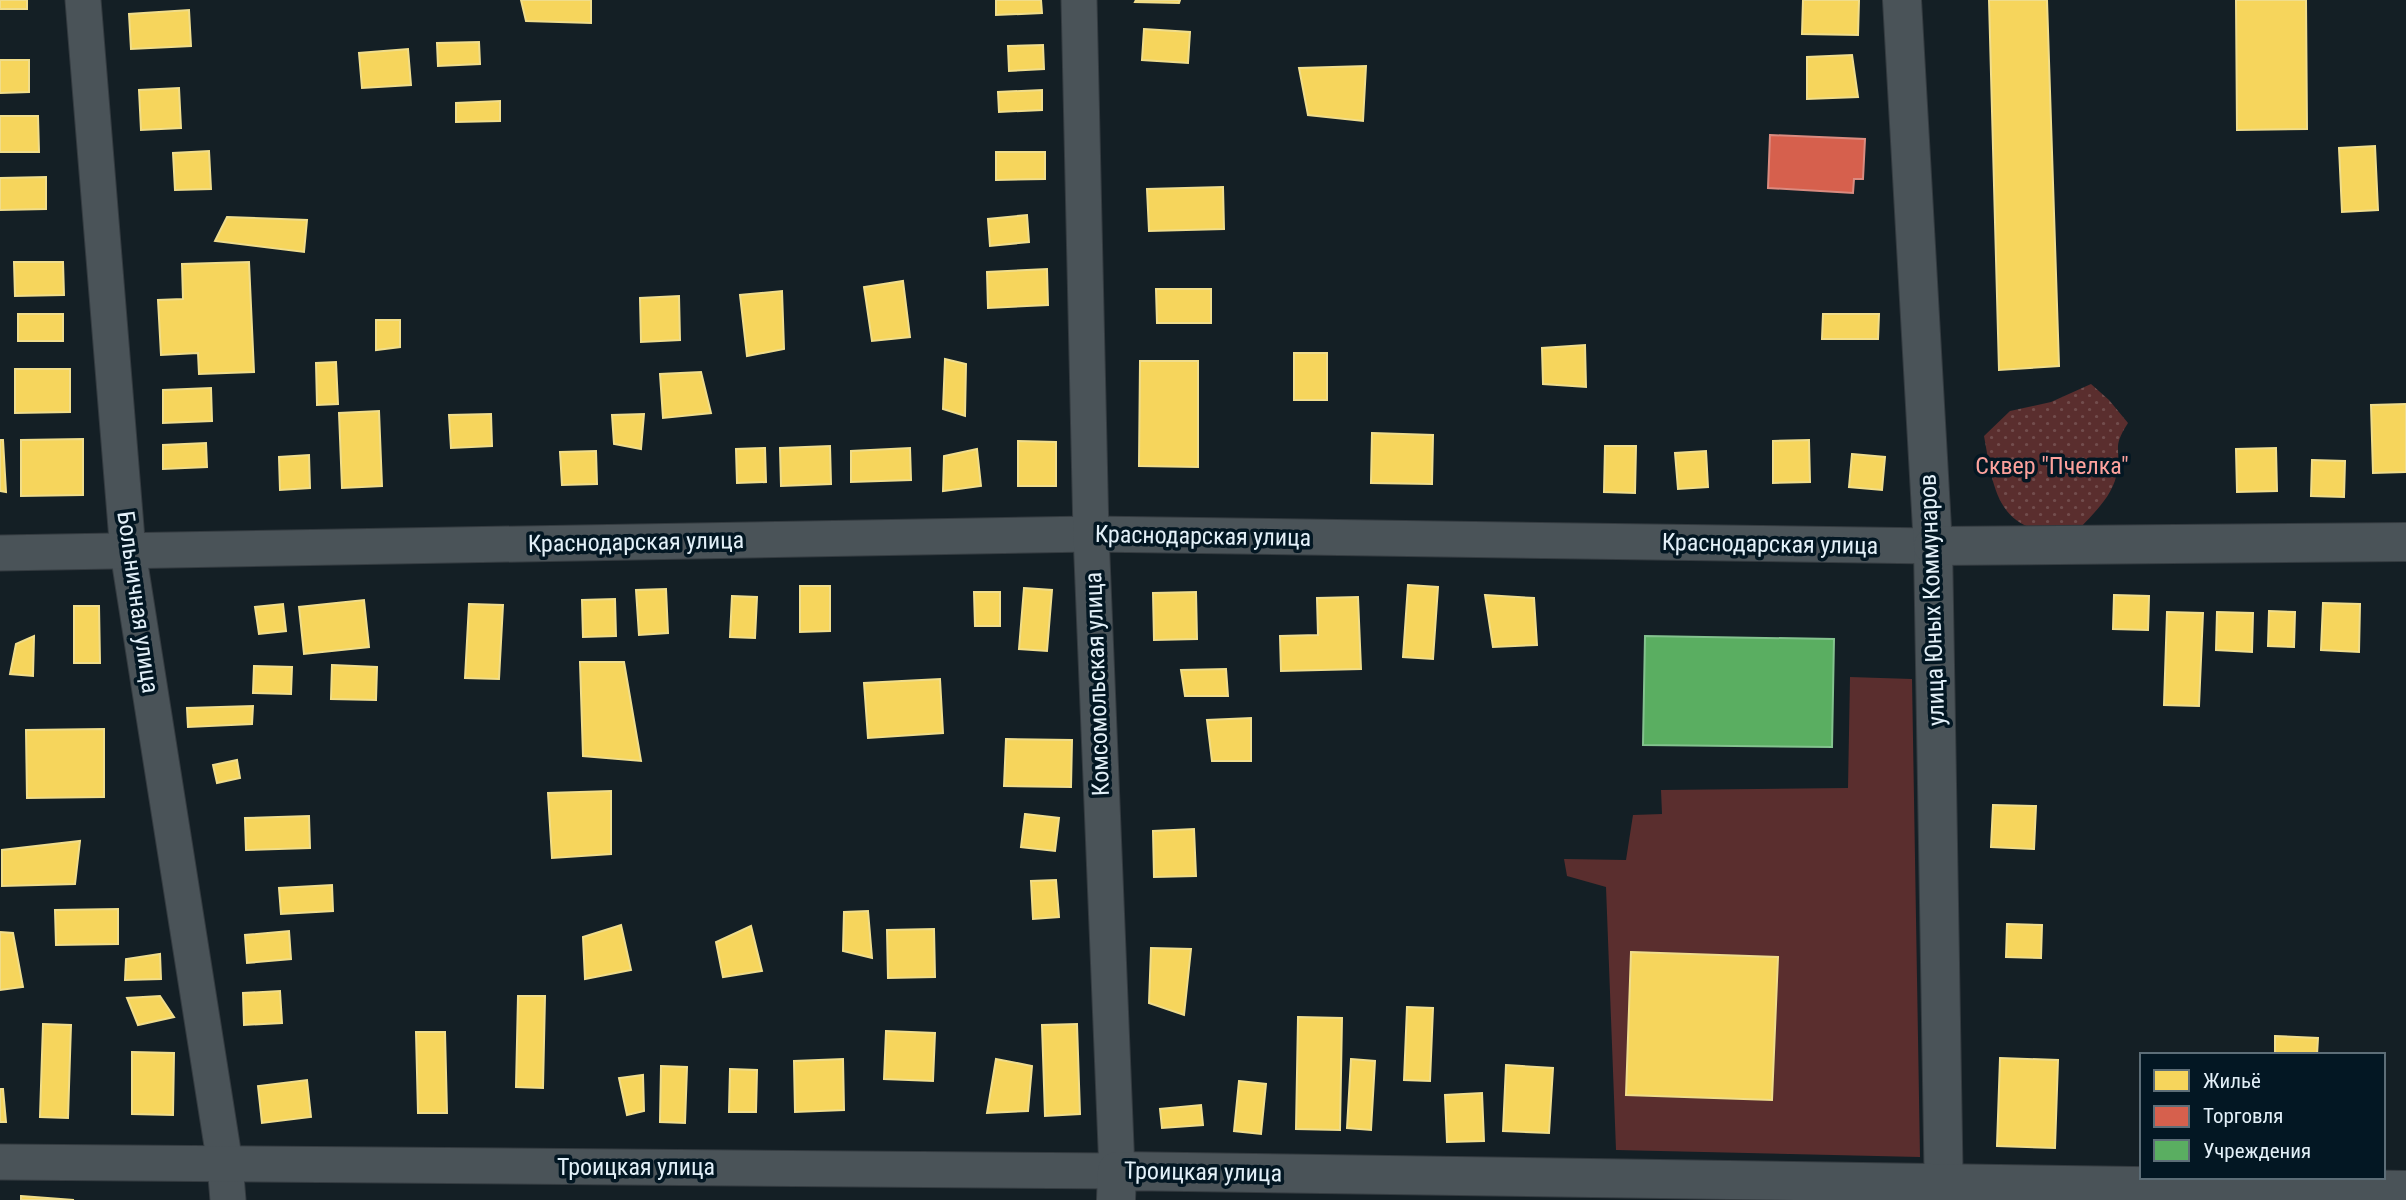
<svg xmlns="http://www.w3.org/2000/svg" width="2406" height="1200" viewBox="0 0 2406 1200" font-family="'Roboto Condensed',sans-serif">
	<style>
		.park { fill: url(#park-dots) }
		.garden { fill: #5a2e2e }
		.homes { fill: #f6d55c; stroke: #f0dd8b; stroke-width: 2 }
		.shops { fill: #d6604d; stroke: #da8b80; stroke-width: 2 }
		.public { fill: #5aae61; stroke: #83c28e; stroke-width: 2 }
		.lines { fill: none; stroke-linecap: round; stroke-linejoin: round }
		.street-casing { stroke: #343b40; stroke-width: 37 }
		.secondary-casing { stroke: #343b40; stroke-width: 40 }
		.street { stroke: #4a5358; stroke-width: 35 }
		.secondary { stroke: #4a5358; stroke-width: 38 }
		.labels { text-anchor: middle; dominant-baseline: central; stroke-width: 7; stroke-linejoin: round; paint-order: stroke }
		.park-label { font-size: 24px; fill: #fda29d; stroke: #031723 }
		.street-label { font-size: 24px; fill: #e3f0f8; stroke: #031723 }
	</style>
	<defs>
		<pattern id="park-dots" width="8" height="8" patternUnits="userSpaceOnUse" patternTransform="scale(1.75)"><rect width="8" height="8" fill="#5a2e2e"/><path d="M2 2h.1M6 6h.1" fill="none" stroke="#724d4d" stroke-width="1.8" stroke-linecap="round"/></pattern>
	</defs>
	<rect width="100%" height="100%" fill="#141f25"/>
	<path class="park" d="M2091,384l18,16 19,23c-16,25 -7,22 -11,48 -2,22 -22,41 -36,56 -10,1 -22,5 -33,4 -53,-4 -56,-52 -64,-95l26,-25 41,-9z"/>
	<polygon class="garden" points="1850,677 1912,679 1920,1157 1616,1150 1606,887 1567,876 1564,859 1626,860 1633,815 1662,814 1661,790 1848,788"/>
	<g class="homes">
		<rect x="0" y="0" width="27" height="9"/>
		<polygon points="521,0 591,0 591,23 526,21"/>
		<polygon points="996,0 1041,0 1042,13 996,15"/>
		<polygon points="1136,0 1180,0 1179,3 1135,2"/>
		<polygon points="1803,0 1859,0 1858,35 1802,34"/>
		<polygon points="1989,0 2047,0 2059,366 1999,370"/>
		<polygon points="2236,0 2306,0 2307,129 2237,130"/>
		<polygon points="189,10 191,46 131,49 129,14"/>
		<polygon points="1144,29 1190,32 1188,63 1142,60"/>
		<polygon points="479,42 480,64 438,66 437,43"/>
		<polygon points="1043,45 1044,69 1009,71 1008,46"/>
		<polygon points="408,49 411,85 362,88 359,53"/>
		<polygon points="1852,55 1858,97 1807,99 1807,57"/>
		<polygon points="0,60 29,60 29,92 0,93"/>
		<polygon points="1366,66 1363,121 1308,115 1299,68"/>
		<polygon points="179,88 181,128 141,130 139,90"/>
		<polygon points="1042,90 1042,110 999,112 998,92"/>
		<polygon points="500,101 500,121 456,122 456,103"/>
		<polygon points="0,116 38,116 39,152 0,152"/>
		<polygon points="2375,146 2378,210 2342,212 2339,148"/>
		<polygon points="209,151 211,189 175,190 173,153"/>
		<polygon points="996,152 1045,152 1045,179 996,180"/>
		<polygon points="46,177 46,209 0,210 0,178"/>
		<polygon points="1223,187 1224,229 1149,231 1147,189"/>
		<polygon points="1027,215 1029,242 990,246 988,219"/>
		<polygon points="227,217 307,220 304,252 215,241"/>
		<polygon points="14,262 63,262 64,295 15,296"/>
		<polygon points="249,262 254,372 199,374 198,353 161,355 158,300 183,299 182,264"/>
		<polygon points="1047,269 1048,305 988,308 987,272"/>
		<polygon points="903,281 910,337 872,341 864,287"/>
		<polygon points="1156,289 1211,289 1211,323 1157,323"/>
		<polygon points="782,291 784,349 747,356 740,295"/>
		<polygon points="679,296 680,340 641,342 640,298"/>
		<rect x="18" y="314" width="45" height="27"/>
		<polygon points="1823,314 1879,314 1878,339 1822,339"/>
		<polygon points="376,320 400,320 400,347 376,350"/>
		<polygon points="1585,345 1586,387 1543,384 1542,348"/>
		<rect x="1294" y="353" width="33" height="47"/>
		<polygon points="945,359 966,364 965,416 943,409"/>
		<polygon points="1140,361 1198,361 1198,467 1139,466"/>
		<polygon points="336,362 338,404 317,405 316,363"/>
		<polygon points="15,369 70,369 70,412 15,413"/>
		<polygon points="701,372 711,413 663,418 660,374"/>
		<polygon points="211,388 212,421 163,423 163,390"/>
		<polygon points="2406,404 2406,472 2373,473 2371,405"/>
		<polygon points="379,411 382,486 342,488 339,413"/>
		<polygon points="491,414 492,446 451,448 449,415"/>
		<polygon points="644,414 641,449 614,444 612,415"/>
		<polygon points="1372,433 1433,435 1432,484 1371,483"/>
		<polygon points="83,439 83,495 21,496 21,440"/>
		<polygon points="0,440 3,440 6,492 0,491"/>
		<polygon points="1809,440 1810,482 1773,483 1773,441"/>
		<polygon points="1018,441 1056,442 1056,486 1018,486"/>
		<polygon points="206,443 207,467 163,469 163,445"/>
		<polygon points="830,446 831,484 781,486 780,448"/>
		<polygon points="1605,446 1636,446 1635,493 1604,492"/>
		<polygon points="765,448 766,482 737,483 736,449"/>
		<polygon points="910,448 911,480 851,482 851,451"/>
		<polygon points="2276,448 2277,491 2237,492 2236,449"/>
		<polygon points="977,449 981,486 943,491 944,456"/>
		<polygon points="596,451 597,484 562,485 560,452"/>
		<polygon points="1706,451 1708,487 1678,489 1675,453"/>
		<polygon points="1852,454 1885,457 1882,490 1849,487"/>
		<polygon points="309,455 310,488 280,490 279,457"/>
		<polygon points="2312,460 2345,461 2344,497 2311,496"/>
		<polygon points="1408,585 1438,587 1433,659 1403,657"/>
		<polygon points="800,586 830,586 830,631 800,632"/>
		<polygon points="1024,588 1052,590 1047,651 1019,649"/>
		<polygon points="666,589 668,633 639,635 636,590"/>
		<polygon points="974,592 1000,592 1000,626 975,626"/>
		<polygon points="1196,592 1197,639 1154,640 1153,593"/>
		<polygon points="1485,595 1534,598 1537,645 1493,647"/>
		<polygon points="2114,595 2149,596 2148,630 2113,629"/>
		<polygon points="732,596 757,597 755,638 730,637"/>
		<polygon points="1358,597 1361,669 1281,671 1280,636 1318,635 1317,598"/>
		<polygon points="615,599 616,636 583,637 582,600"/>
		<polygon points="364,600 369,647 304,654 299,607"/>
		<polygon points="2323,603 2360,604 2359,652 2321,650"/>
		<polygon points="283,604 286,631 259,634 255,607"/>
		<polygon points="469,604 503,605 499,679 465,678"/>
		<polygon points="74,606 99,606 100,663 74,663"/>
		<polygon points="2269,611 2295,612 2294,647 2268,646"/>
		<polygon points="2167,612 2203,613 2199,706 2164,705"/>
		<polygon points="2217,612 2253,613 2252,652 2216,650"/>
		<polygon points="34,636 33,676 10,674 16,644"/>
		<polygon points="580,662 624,662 641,761 583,756"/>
		<polygon points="332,665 377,667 376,700 331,699"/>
		<polygon points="254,666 292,667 291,694 253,693"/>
		<polygon points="1226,669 1228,696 1185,696 1181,670"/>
		<polygon points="940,679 943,733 868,738 864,683"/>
		<polygon points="253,706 252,724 188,727 187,708"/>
		<polygon points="1251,718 1251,761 1212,761 1207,720"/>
		<polygon points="104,729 104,797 27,798 26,730"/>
		<polygon points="1006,739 1072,740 1071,787 1004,786"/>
		<polygon points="237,760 240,778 217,783 213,765"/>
		<polygon points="611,791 611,854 552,858 548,793"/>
		<polygon points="1993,805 2036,806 2034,849 1991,847"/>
		<polygon points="1025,814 1059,818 1055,851 1021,847"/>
		<polygon points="309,816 310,848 246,850 245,818"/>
		<polygon points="1194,829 1196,876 1154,877 1153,831"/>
		<polygon points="80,841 75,884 2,886 2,850"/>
		<polygon points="1056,880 1059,917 1033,919 1031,881"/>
		<polygon points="332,885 333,911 281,914 279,888"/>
		<polygon points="118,909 118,944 56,945 55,910"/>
		<polygon points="868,911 872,958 843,951 844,912"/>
		<polygon points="2007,924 2042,925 2041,958 2006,957"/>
		<polygon points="621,925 631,970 585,979 583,937"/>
		<polygon points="751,926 762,971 723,977 716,942"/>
		<polygon points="934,929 935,977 888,978 887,930"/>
		<polygon points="289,931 291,959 247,963 245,935"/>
		<polygon points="0,932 13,933 23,987 0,990"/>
		<polygon points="1151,948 1191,949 1184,1015 1149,1003"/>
		<polygon points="1631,952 1778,957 1772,1100 1626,1095"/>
		<polygon points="160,954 161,979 125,980 126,959"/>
		<polygon points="280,991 282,1023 244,1025 243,993"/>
		<polygon points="160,996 174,1017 138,1025 127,998"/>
		<polygon points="518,996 545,996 543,1088 516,1087"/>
		<polygon points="1407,1007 1433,1008 1430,1081 1404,1080"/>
		<polygon points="1298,1017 1342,1018 1340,1130 1296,1129"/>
		<polygon points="43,1024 71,1025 68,1118 40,1117"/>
		<polygon points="1077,1024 1080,1114 1045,1116 1042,1025"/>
		<polygon points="886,1031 935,1033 933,1081 884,1079"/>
		<polygon points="416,1032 445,1032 447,1113 418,1113"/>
		<polygon points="2275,1036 2318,1038 2317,1055 2275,1055"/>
		<polygon points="132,1052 174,1053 173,1115 132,1114"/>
		<polygon points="2000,1058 2058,1060 2055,1148 1997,1146"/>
		<polygon points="843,1059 844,1110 795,1112 794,1061"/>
		<polygon points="996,1059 1032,1066 1028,1111 987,1113"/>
		<polygon points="1351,1059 1375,1061 1371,1130 1347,1128"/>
		<polygon points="1506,1065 1553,1068 1549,1133 1503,1131"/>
		<polygon points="661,1066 687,1067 685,1123 660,1122"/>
		<polygon points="730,1069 757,1070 756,1112 729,1112"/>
		<polygon points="643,1075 644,1111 627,1115 619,1078"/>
		<polygon points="307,1080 311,1117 262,1123 258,1086"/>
		<polygon points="1239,1081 1266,1084 1261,1134 1234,1131"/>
		<polygon points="0,1089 3,1089 6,1122 0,1122"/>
		<polygon points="1482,1093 1484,1141 1447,1142 1445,1095"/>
		<polygon points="1201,1105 1203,1125 1162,1128 1160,1109"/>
		<polygon points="21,1196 74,1200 21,1200"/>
	</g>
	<polygon class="shops" points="1770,135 1865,139 1863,179 1854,179 1853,193 1768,188"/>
	<polygon class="public" points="1645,636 1834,639 1832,747 1643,745"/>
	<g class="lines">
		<g class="street-casing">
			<g id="street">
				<polyline points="83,0 128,552 225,1164 228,1200"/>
				<polyline points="0,553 1091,534 1933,546"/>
				<polyline points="0,1162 1117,1171 1091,534 1079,0"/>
			</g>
		</g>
		<g class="secondary-casing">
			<g id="secondary">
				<polyline points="1902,0 1933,546 1944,1200"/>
				<polyline points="1933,546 2406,542"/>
				<polyline points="1116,1200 1117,1171 2406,1190"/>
			</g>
		</g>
		<use href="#street" class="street"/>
		<use href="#secondary" class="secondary"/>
	</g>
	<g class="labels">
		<g class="park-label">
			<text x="2052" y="466">Сквер "Пчелка"</text>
		</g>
		<g class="street-label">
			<text transform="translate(1203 536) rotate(1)">Краснодарская улица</text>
			<text transform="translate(636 542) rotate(-1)">Краснодарская улица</text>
			<text transform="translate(1770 544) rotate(1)">Краснодарская улица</text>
			<text transform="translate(1932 600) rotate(-92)">улица Юных Коммунаров</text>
			<text transform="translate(138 602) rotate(82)">Больничная улица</text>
			<text transform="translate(1097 684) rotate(-92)">Комсомольская улица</text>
			<text x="636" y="1167">Троицкая улица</text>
			<text transform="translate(1203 1172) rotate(1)">Троицкая улица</text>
		</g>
	</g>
	<rect x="2140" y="1053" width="245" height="126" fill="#031723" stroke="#5d6e78" stroke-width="2"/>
	<rect x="2154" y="1070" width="35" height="21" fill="#f6d55c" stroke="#5d6e78" stroke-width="2"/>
	<text x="2203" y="1088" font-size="21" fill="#e3f0f8">Жильё</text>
	<rect x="2154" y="1106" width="35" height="21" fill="#d6604d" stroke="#5d6e78" stroke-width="2"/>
	<text x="2203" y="1123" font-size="21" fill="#e3f0f8">Торговля</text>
	<rect x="2154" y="1140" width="35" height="21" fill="#5aae61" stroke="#5d6e78" stroke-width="2"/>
	<text x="2203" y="1158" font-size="21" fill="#e3f0f8">Учреждения</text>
</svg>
